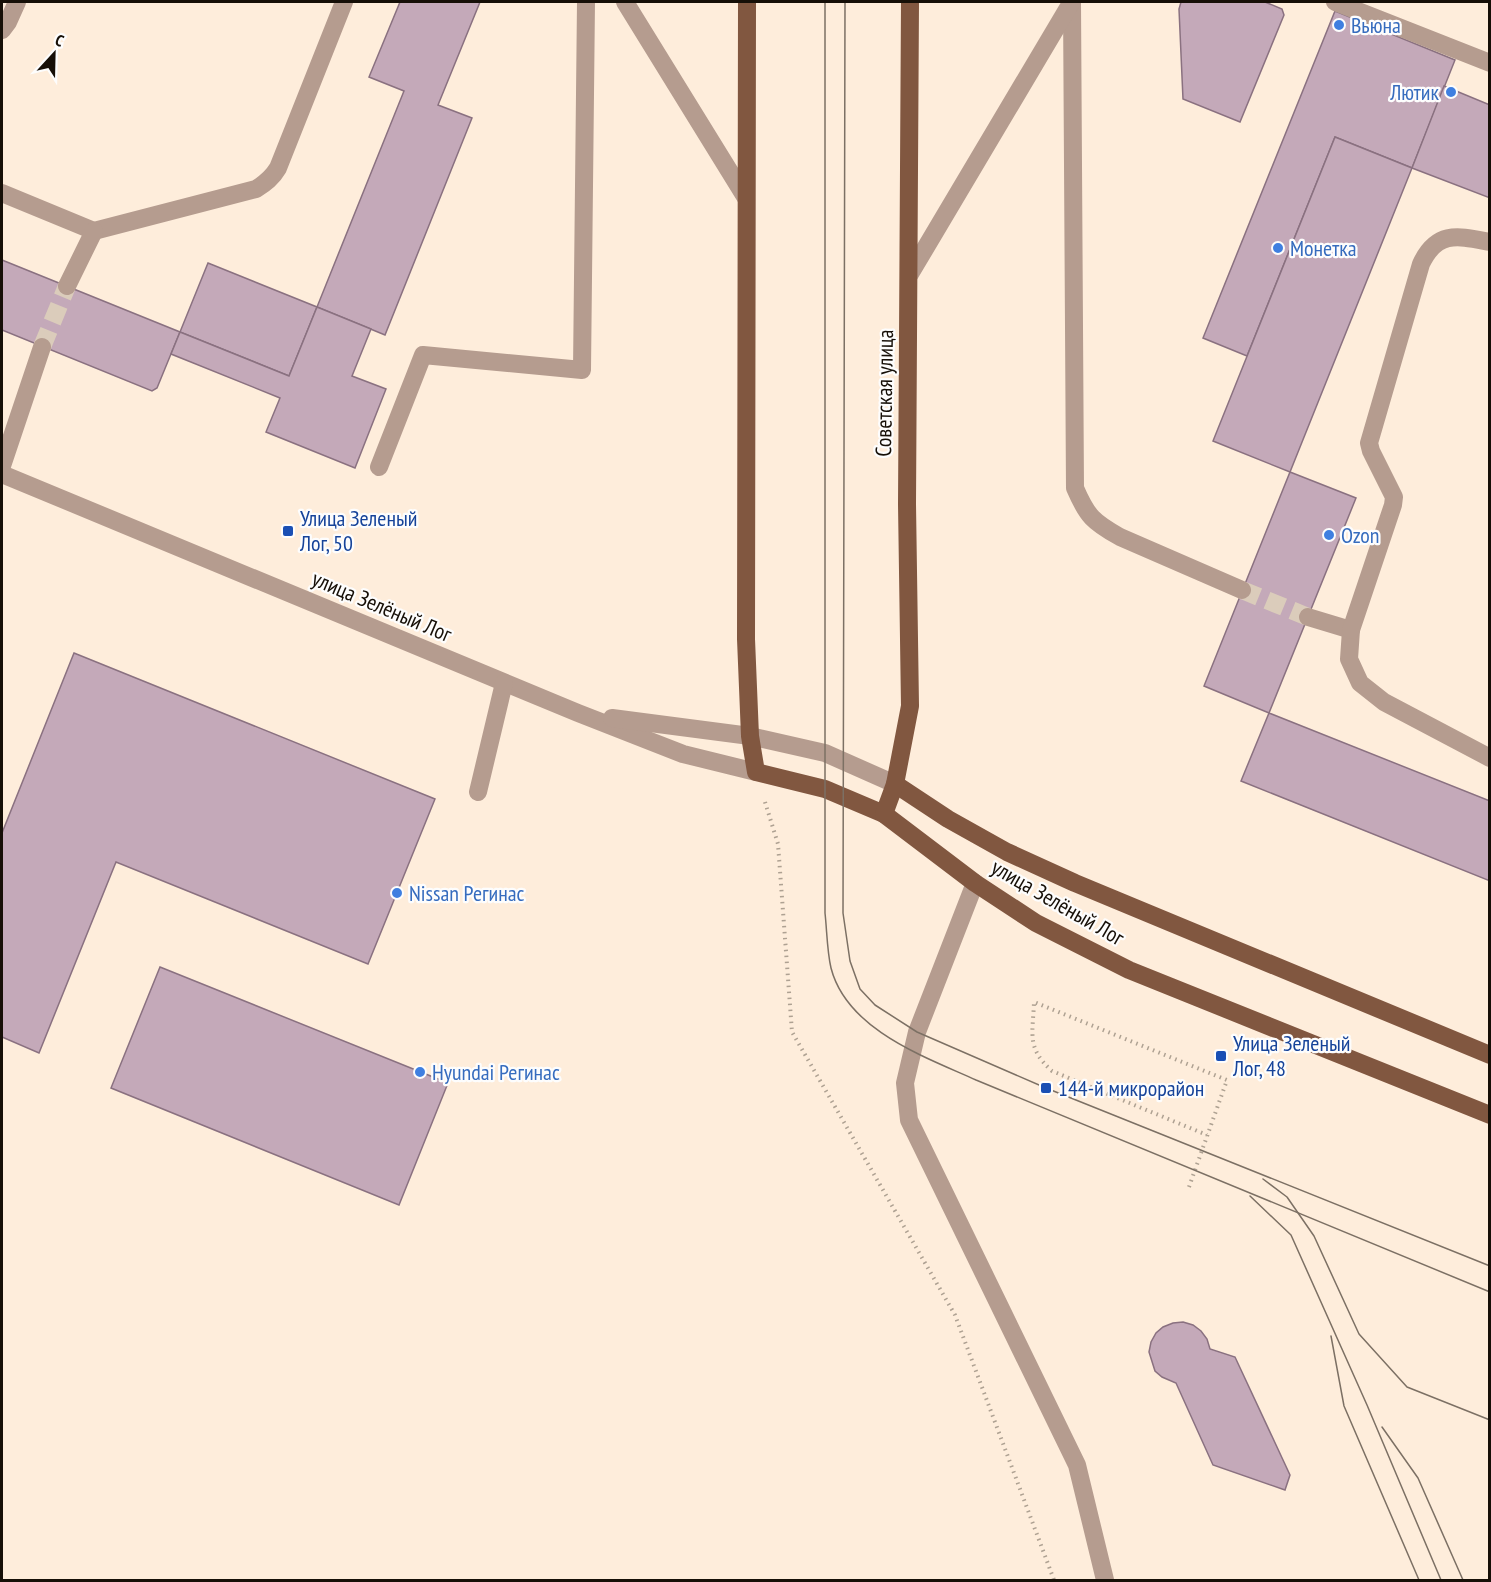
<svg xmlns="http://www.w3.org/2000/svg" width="1491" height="1582" viewBox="0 0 1491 1582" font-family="'PT Sans Narrow',sans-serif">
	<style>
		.building { fill: #c4a9b9; stroke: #8a7180; stroke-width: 1.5 }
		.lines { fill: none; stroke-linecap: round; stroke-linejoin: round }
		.minor-tunnel { stroke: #dbccbb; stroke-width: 18; stroke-dasharray: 18 9; stroke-linecap: butt }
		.path { stroke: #aea192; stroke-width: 4; stroke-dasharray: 1.5 4.5; stroke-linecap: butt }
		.minor { stroke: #b59c8f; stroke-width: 18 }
		.major { stroke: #815740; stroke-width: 18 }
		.tram { stroke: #7c7064; stroke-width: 1.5 }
		.shop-dot { fill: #3f7fe0; stroke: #fdfdfd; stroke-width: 2 }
		.transit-dot { fill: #1a4fb4; stroke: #fdfdfd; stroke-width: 2 }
		.labels { text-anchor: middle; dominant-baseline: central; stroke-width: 4.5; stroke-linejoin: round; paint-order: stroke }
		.shop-label { font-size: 22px; fill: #366cbe; stroke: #fdfdfd; text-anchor: start }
		.street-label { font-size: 22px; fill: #160f07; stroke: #fdfdfd }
		.transit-label { font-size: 22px; fill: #164399; stroke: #fdfdfd; text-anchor: start }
	</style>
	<rect width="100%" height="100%" fill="#feeddb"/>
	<g class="building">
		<polygon points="400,2 480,2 438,105 472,118 385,335 317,307 404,91 369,77"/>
		<polygon points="1181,2 1265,2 1282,9 1284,15 1240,122 1183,99 1179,9"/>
		<polygon points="1335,11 1455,60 1412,168 1335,137 1247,356 1203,338"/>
		<polygon points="1444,86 1490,105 1490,198 1412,168"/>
		<polygon points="1335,137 1412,168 1290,472 1213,441"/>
		<polygon points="2,260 180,332 157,388 152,391 2,330"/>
		<polygon points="208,263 317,307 289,376 180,332"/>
		<polygon points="317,307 371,329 352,376 386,389 355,468 266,432 280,398 171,354 180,332 289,376"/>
		<polygon points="1290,472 1356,498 1269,713 1204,686"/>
		<polygon points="74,653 435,799 368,964 116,862 39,1053 2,1037 2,833"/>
		<polygon points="1269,713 1490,801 1490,881 1241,781"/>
		<polygon points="160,967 448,1083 399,1205 111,1088"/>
		<polygon points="1183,1322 1193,1325 1201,1331 1207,1339 1210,1349 1235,1357 1290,1475 1285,1490 1213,1465 1176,1383 1162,1377 1155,1371 1149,1352 1151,1342 1156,1333 1163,1327 1173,1323"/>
	</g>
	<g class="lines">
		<g class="minor-tunnel">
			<polyline points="42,347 67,286"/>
			<polyline points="1242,590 1308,617"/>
		</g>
		<g class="path">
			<polyline points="765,802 778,844 792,1032 955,1315 1054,1580"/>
			<path d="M1189,1187l38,-107 -193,-78c-1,31 -8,46 18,69l155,64"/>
		</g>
		<g class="minor">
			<polyline points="625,2 746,198"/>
			<polyline points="1335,2 1490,63"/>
			<path d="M1072,3l3,485c12,28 18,34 45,49l122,53"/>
			<polyline points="2,30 8,22 17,2"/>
			<path d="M2,193l92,38 162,-42c10,-6 16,-11 22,-21l66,-166"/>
			<polyline points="910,274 1071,3"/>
			<polyline points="67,286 94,231"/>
			<polyline points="2,466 42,347"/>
			<polyline points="379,467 423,355 582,370 586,2"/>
			<polyline points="2,474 578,713 683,754 756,772"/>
			<polyline points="1308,617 1351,630 1349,659 1360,683 1384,702 1490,758"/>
			<path d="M1351,630l42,-125 1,-8 -23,-46 -2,-8 52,-179c16,-34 37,-28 69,-22"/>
			<polyline points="612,718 750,736 825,753 895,784"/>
			<polyline points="478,792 504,683"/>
			<polyline points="975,883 917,1032 905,1083 909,1120 1077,1465 1105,1580"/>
		</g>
		<g class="major">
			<polyline points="747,2 746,639 750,736 756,772 825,789 884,814 975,883 1036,923 1129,970 1490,1115"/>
			<polyline points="895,784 948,819 1007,852 1075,883 1490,1055"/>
			<polyline points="884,814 895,784 910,706 907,504 910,2"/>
		</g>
		<g class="tram">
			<path d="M825,2v911c2,18 2,38 6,55 16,62 94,89 145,112l514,212"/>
			<polyline points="845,2 843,913 850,961 860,989 875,1005 917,1032 1046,1088 1490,1266"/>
			<polyline points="1263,1179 1287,1197 1314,1236 1359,1334 1407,1387 1490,1420"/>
			<polyline points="1250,1196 1291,1235 1367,1405 1441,1580"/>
			<polyline points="1331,1336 1344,1406 1419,1580"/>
			<polyline points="1382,1427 1418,1478 1463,1580"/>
		</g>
	</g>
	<g class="shop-dot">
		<circle cx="1339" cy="25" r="6"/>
		<circle cx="1451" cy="92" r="6"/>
		<circle cx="1278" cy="248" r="6"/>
		<circle cx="1329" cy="535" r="6"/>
		<circle cx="397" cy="893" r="6"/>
		<circle cx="420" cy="1072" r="6"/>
	</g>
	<g class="transit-dot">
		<rect x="282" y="525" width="12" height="12" rx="3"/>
		<rect x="1215" y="1050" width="12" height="12" rx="3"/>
		<rect x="1040" y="1082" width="12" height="12" rx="3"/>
	</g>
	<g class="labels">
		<g class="shop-label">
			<text x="1351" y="25">Вьюна</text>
			<text x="1439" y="92" text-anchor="end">Лютик</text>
			<text x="1290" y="248">Монетка</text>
			<text x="1341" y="535">Ozon</text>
			<text x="409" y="893">Nissan Регинас</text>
			<text x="432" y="1072">Hyundai Регинас</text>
		</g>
		<g class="street-label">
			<text transform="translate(884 393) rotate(-89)">Советская улица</text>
			<text transform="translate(382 606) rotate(23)">улица Зелёный Лог</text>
			<text transform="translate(1058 902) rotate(30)">улица Зелёный Лог</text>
		</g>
		<g class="transit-label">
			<text x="300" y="518">Улица Зеленый<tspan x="300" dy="25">Лог, 50</tspan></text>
			<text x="1233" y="1043">Улица Зеленый<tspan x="1233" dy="25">Лог, 48</tspan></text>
			<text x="1058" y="1088">144-й микрорайон</text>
		</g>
	</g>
	<rect width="1491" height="1582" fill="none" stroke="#160f07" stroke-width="6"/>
	<g transform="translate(54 54) rotate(22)" stroke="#fdfdfd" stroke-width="4.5" paint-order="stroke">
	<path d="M0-4.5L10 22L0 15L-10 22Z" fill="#160f07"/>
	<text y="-9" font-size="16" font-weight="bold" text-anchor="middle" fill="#160f07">С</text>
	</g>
</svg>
